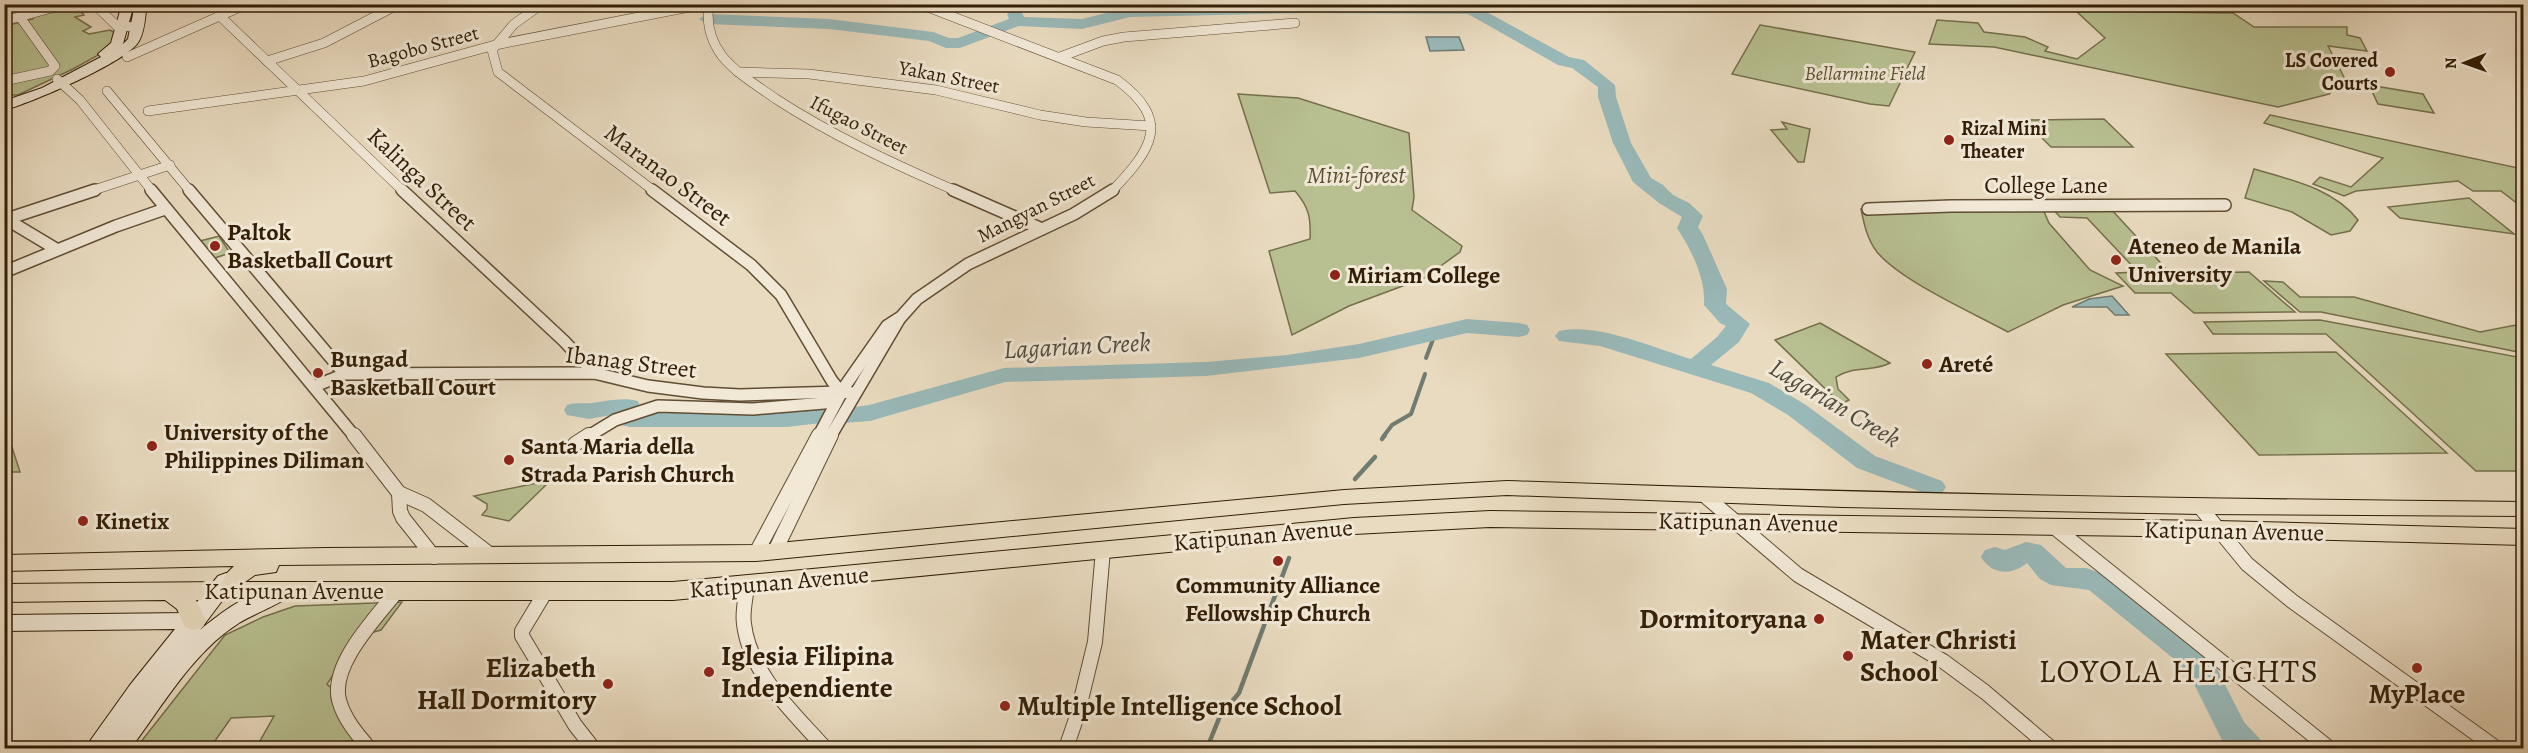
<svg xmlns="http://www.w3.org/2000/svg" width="2528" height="753" viewBox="0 0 2528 753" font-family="Alegreya,serif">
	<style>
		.green { fill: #b8c091; stroke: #756f4c; stroke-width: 1.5 }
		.water { fill: #99b9b9; stroke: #707b71; stroke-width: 1.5 }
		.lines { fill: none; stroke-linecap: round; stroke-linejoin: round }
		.stream-far1 { stroke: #707b71; stroke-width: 4 }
		.stream { stroke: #707b71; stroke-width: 4.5 }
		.river { fill: #99b9b9; fill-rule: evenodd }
		.street-far2-casing { stroke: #604d34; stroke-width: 10 }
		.street-far1-casing { stroke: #604d34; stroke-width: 14 }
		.street-casing { stroke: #604d34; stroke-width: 16 }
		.secondary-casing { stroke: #321e06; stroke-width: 2 }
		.primary-casing { stroke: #321e06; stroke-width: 2 }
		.street-far2 { stroke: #f1e8d6; stroke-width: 9 }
		.street-far1 { stroke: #f1e8d6; stroke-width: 11 }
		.street { stroke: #f1e8d6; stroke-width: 14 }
		.secondary { fill: #f1e8d6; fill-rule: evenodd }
		.primary { fill: #e9dbc0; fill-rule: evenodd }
		.poi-dot { fill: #8f2418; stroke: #f1e8d6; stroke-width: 2 }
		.labels { text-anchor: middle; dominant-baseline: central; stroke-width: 6; stroke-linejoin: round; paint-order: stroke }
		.far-street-label { font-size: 20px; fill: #321e06; stroke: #f1e8d6 }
		.far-poi-label { font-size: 20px; font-weight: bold; fill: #321e06; stroke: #f1e8d6; text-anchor: end }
		.far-park-label { font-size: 20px; font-style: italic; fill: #5a4f30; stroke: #f1e8d6 }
		.street-label { font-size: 24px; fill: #321e06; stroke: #f1e8d6 }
		.park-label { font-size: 24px; font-style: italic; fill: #5a4f30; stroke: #f1e8d6 }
		.poi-label { font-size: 24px; font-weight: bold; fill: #321e06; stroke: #f1e8d6; text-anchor: start }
		.water-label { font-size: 26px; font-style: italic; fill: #514c3c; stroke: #f1e8d6 }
		.near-poi-label { font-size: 28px; font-weight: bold; fill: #321e06; stroke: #f1e8d6; text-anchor: start }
		.near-quarter-label { font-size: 33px; letter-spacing: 1.5px; fill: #321e06; stroke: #f1e8d6 }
	</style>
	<rect width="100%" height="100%" fill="#e9dbc0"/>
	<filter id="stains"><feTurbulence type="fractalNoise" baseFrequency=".00333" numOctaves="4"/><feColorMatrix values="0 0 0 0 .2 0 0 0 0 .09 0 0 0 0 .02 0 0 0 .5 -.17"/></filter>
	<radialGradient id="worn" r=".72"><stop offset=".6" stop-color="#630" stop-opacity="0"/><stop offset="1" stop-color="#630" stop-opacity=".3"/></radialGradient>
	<g class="green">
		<polygon points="88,5 79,9 84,15 75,17 91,27 83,31 89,34 110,30 117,34 113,44 104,52 73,69 18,95 5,95 5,26 33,19 33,15 67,6"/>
		<polygon points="2076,11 2233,13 2254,27 2347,27 2347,35 2360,38 2367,51 2328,46 2345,79 2329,94 2278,107 1994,47 1929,44 1937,20 1978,23 1984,32 2025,37 2048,47 2045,51 2077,59 2105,38"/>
		<polygon points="1760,25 1915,52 1889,106 1870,104 1732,74"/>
		<polygon points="2369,85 2423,94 2434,113 2378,104"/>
		<path d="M1238,94l60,4 111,35 5,64 -2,13 50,36 -2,6 -36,26 -75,28 -57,29 -23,-84 41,-12c1,-21 -1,-32 -15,-48l-25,2z"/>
		<polygon points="2270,115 2523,169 2523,208 2501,191 2473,191 2458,181 2356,191 2344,196 2313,184 2320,177 2351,187 2383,158 2264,123"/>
		<polygon points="2104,119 2133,147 2051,147 2024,120"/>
		<polygon points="1782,122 1810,129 1804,162 1798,162 1771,130 1787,129"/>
		<path d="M2254,169c37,11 79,19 104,51l-8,11 -19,4 -39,-23 -47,-14z"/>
		<polygon points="2469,198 2514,234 2400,218 2388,207"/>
		<path d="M2042,207l7,16 41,47 33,16 -60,19 -55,27c-35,-19 -107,-51 -131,-80 -10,-13 -13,-28 -16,-43z"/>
		<polygon points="2051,207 2109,207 2170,273 2249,272 2295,312 2194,313 2171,293 2135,293 2116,273 2138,272 2087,218 2060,217"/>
		<polygon points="219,236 230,253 212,259 200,241"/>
		<polygon points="2264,281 2283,282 2300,297 2354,297 2480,332 2516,325 2523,329 2523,353 2321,312 2300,312"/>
		<polygon points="2320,320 2523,358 2523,471 2476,471 2326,334 2213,334 2204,322"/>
		<path d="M1820,323l70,40c-17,9 -38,3 -54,14l2,12 11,11 -8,4 -66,-64z"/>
		<polygon points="2336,352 2447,453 2259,455 2166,354"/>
		<polygon points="4,441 10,441 20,472 5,472"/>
		<polygon points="537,483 546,485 509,521 482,515 487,509 487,504 474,496"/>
		<polygon points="402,602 381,630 359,636 327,684 346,701 353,740 332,747 338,746 340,748 256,748 274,716 231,718 210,748 136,748 225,635 263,617 295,606"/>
	</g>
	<g class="water">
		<polygon points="1426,37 1459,37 1464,50 1430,51"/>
		<polygon points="2112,296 2129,315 2115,315 2107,307 2072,307 2089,299"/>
	</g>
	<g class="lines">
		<g class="stream-far1">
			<polyline points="1426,358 1435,334"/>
			<polyline points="1383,437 1392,425 1411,414 1425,374"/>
		</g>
		<g class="stream">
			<polyline points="1382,439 1385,435"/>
			<polyline points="1355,479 1375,457"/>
			<polyline points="1207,748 1220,716 1239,693 1289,558"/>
		</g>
		<g class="river">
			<path d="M1257,4h215l97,53 15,3 31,25 1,12 15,46 20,35 12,7 10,10 16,8 14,13 -5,11 5,8 24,54 -1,15 24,20 -11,18 -28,23 58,18 37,22 69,51 67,25 4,6 -4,6 -9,3 -9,-3 -67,-25 -69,-53 -37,-22 -151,-47 -41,-5 -4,-5 4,-5c38,-9 95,17 132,28l26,-22 9,-11 -6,-3 -16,-18c2,-26 -13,-56 -27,-77l5,-11 -23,-14 -26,-21 -20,-39 -15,-46v-10l-26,-19 -14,-3 -90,-51 -160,-1 -178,4 -48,12 -63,-3 -59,22h-14l-17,-7 -100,-12 -122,-5 -8,-5 8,-5 122,5 104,13 16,6h9l51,-19 -2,-5 8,-5 6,2 3,6 58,2 48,-12z"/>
			<path d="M1467,319l52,4 8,2 3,5 -3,5 -8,2 -52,-4 -108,25 -153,18 -201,6 -135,39 -27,2 -9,-3 -2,-3 -3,5 -42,5h-157l-9,-2 -4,-11 -28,5 -22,-4 -3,-5 3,-5c9,-3 17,-1 25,-2 16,-2 30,-6 46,-2l4,10h145l33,-3 9,2 2,4 3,-4 35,-5 135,-37 202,-6 81,-7 72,-11z"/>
			<path d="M2026,542l15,3 25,23h20l23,8 87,67 17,18 31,61 16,17 4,9h-35l-7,-8 -32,-64 -16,-17 -85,-69 -38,-5 -11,-6 -13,-16c-16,13 -35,12 -46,-6l4,-7 10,-3 10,3z"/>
		</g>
		<g class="street-far2-casing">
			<g id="street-far2">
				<polyline points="94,4 117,26 137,27"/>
				<polyline points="542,4 514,24 492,50 498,72 654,191"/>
				<path d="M709,4c-3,19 2,37 13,52 15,18 36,30 54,43 57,37 118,65 180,92"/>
				<polyline points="784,4 817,4"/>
				<path d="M920,4l197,76c56,41 34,70 -5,111"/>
				<polyline points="221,17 403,191"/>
				<polyline points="4,21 66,4"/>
				<polyline points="127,57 247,4"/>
				<polyline points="1060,57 1103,41 1124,37 1295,23"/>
				<polyline points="267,61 324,43 399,4"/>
				<polyline points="738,72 809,74 936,90 1040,115 1086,122 1151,126"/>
				<polyline points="57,79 80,100 152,191"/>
				<polyline points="4,81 50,71 55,66 20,17"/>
				<polyline points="107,91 190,191"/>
				<polyline points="148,111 364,81 495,45 705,4"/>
				<polyline points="91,191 170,165"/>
			</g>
		</g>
		<g class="street-far1-casing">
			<g id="street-far1">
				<polyline points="151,190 355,437"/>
				<polyline points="189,190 342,371 343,374 340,376 315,386"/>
				<polyline points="402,190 564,341 594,373"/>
				<polyline points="652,190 751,265 781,295 832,381 841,392 854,393"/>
				<polyline points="953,190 1042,229"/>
				<polyline points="1868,209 1951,206 2225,205"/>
				<polyline points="6,219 56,249"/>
				<polyline points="4,220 95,190"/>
				<polyline points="4,272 116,226 165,209"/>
				<polyline points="343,374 594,373 648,386 703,393 740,395 841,392"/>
				<polyline points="587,437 615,420 658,406 753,409 836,402"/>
				<polyline points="818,437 845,386 887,326 901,317 917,299 968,264 1074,214 1113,190"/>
				<polyline points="830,437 900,318"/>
			</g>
		</g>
		<g class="street-casing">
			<g id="street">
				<polyline points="354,435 399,493 426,505 492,556"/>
				<polyline points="575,444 589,435"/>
				<polyline points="399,493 400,511 403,518 434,557"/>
				<polyline points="1704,495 1798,575 1943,661 1985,692 2051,748"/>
				<polyline points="2200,507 2247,564 2292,601 2496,748"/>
				<polyline points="2054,527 2329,748"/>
				<polyline points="775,551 831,435"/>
				<polyline points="756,553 819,435"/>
				<path d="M747,586c-1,12 -5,25 -3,38 6,50 49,88 81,124"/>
				<polyline points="546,591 522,631 522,636 575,725 593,748"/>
				<path d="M369,748c-12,-14 -25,-29 -30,-48 -9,-36 38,-83 58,-109"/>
				<polyline points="1066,748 1077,716 1095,642 1103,550"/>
			</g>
		</g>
		<g class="secondary-casing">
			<g id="secondary">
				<path d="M122,4h12l-11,40 5,-5 7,-35h12c-2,11 -2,27 -8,37 -10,20 -110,63 -135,69v-9l38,-13 59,-31 -3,-3 13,-11z"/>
				<path d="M226,573l8,3 3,5 -37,49c19,-16 62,-49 88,-42l3,6c-5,8 -40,21 -52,29 -46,29 -76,82 -108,125h-46l45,-63 45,-56 -171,2v-16l184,-2 30,-37z"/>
			</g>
		</g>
		<g class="primary-casing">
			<path id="primary" d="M1507,481c339,12 677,18 1017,21v14l-324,-2 -357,-7 -336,-12 -163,9 -588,57 -477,4 -3,7 -21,3 -10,7h428l681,-64 136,-7 727,10 307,8v16l-307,-8 -727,-10 -136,7 -681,66h-477l10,21 -3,6 -9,3 -9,-3 -8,-18 -12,-9 -161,2v-18l218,-2 5,-9 7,-7 -230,5v-16l322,-7 430,-3 588,-55z"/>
		</g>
		<use href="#street-far2" class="street-far2"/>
		<use href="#street-far1" class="street-far1"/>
		<use href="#street" class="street"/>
		<use href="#secondary" class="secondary"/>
		<use href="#primary" class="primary"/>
	</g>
	<g class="poi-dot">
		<circle cx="2390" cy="72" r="6"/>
		<circle cx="1949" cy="140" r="6"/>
		<circle cx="215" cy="246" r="6"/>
		<circle cx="2116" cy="260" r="6"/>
		<circle cx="1335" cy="275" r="6"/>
		<circle cx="1927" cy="364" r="6"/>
		<circle cx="318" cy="373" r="6"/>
		<circle cx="152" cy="446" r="6"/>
		<circle cx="509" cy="460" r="6"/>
		<circle cx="83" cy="521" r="6"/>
		<circle cx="1278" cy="561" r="6"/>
		<circle cx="1819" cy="619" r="6"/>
		<circle cx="1848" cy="656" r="6"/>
		<circle cx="2417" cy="668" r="6"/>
		<circle cx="709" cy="672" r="6"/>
		<circle cx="608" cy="684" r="6"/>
		<circle cx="1005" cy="706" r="6"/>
	</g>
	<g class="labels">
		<g class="far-street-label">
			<text transform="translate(423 47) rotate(-15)">Bagobo Street</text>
			<text transform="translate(949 77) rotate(11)">Yakan Street</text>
			<text transform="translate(859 125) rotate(27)">Ifugao Street</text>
			<text transform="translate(1036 208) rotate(-27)">Mangyan Street</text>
		</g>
		<g class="far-poi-label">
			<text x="2378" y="60">LS Covered<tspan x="2378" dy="23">Courts</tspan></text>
			<text x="1961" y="128" text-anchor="start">Rizal Mini<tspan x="1961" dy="23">Theater</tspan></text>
		</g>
		<g class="far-park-label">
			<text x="1865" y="73">Bellarmine Field</text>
		</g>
		<g class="street-label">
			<text transform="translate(668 175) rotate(37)">Maranao Street</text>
			<text transform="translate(422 179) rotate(43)">Kalinga Street</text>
			<text x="2046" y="185">College Lane</text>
			<text transform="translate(631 362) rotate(7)">Ibanag Street</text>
			<text transform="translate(1748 522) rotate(1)">Katipunan Avenue</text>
			<text transform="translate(2234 531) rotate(1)">Katipunan Avenue</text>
			<text transform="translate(1263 535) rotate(-5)">Katipunan Avenue</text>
			<text transform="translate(779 582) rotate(-5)">Katipunan Avenue</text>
			<text x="294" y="591">Katipunan Avenue</text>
		</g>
		<g class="park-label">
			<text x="1356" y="175">Mini-forest</text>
		</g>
		<g class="poi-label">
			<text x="227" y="232">Paltok<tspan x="227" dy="28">Basketball Court</tspan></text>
			<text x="2128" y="246">Ateneo de Manila<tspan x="2128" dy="28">University</tspan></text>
			<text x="1347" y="275">Miriam College</text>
			<text x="330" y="359">Bungad<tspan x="330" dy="28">Basketball Court</tspan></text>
			<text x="1939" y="364">Areté</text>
			<text x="164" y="432">University of the<tspan x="164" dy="28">Philippines Diliman</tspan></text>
			<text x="521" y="446">Santa Maria della<tspan x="521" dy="28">Strada Parish Church</tspan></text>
			<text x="95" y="521">Kinetix</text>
			<text x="1278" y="585" text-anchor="middle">Community Alliance<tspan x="1278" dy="28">Fellowship Church</tspan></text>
		</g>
		<g class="water-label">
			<text transform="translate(1077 346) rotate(-3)">Lagarian Creek</text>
			<text transform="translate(1835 403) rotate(31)">Lagarian Creek</text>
		</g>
		<g class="near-poi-label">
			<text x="1807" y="619" text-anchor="end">Dormitoryana</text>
			<text x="1860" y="640">Mater Christi<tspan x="1860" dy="32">School</tspan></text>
			<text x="721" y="656">Iglesia Filipina<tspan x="721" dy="32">Independiente</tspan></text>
			<text x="596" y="668" text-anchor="end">Elizabeth<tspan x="596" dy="32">Hall Dormitory</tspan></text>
			<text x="2417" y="694" text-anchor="middle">MyPlace</text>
			<text x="1017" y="706">Multiple Intelligence School</text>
		</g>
		<g class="near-quarter-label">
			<text x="2179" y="670">LOYOLA HEIGHTS</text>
		</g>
	</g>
	<rect width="2528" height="753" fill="none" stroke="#e9dbc0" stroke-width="24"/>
	<rect x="6" y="6" width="2516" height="741" fill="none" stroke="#321e06" stroke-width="3"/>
	<rect x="12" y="12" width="2504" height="729" fill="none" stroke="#321e06" stroke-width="1.5"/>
	<g transform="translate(2465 63) rotate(269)" stroke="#f1e8d6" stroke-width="4.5" paint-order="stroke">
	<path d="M0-4.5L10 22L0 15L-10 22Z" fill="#321e06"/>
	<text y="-9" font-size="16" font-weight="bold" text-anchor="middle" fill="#321e06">N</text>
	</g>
	<rect width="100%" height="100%" filter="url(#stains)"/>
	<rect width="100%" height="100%" fill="url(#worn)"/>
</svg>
